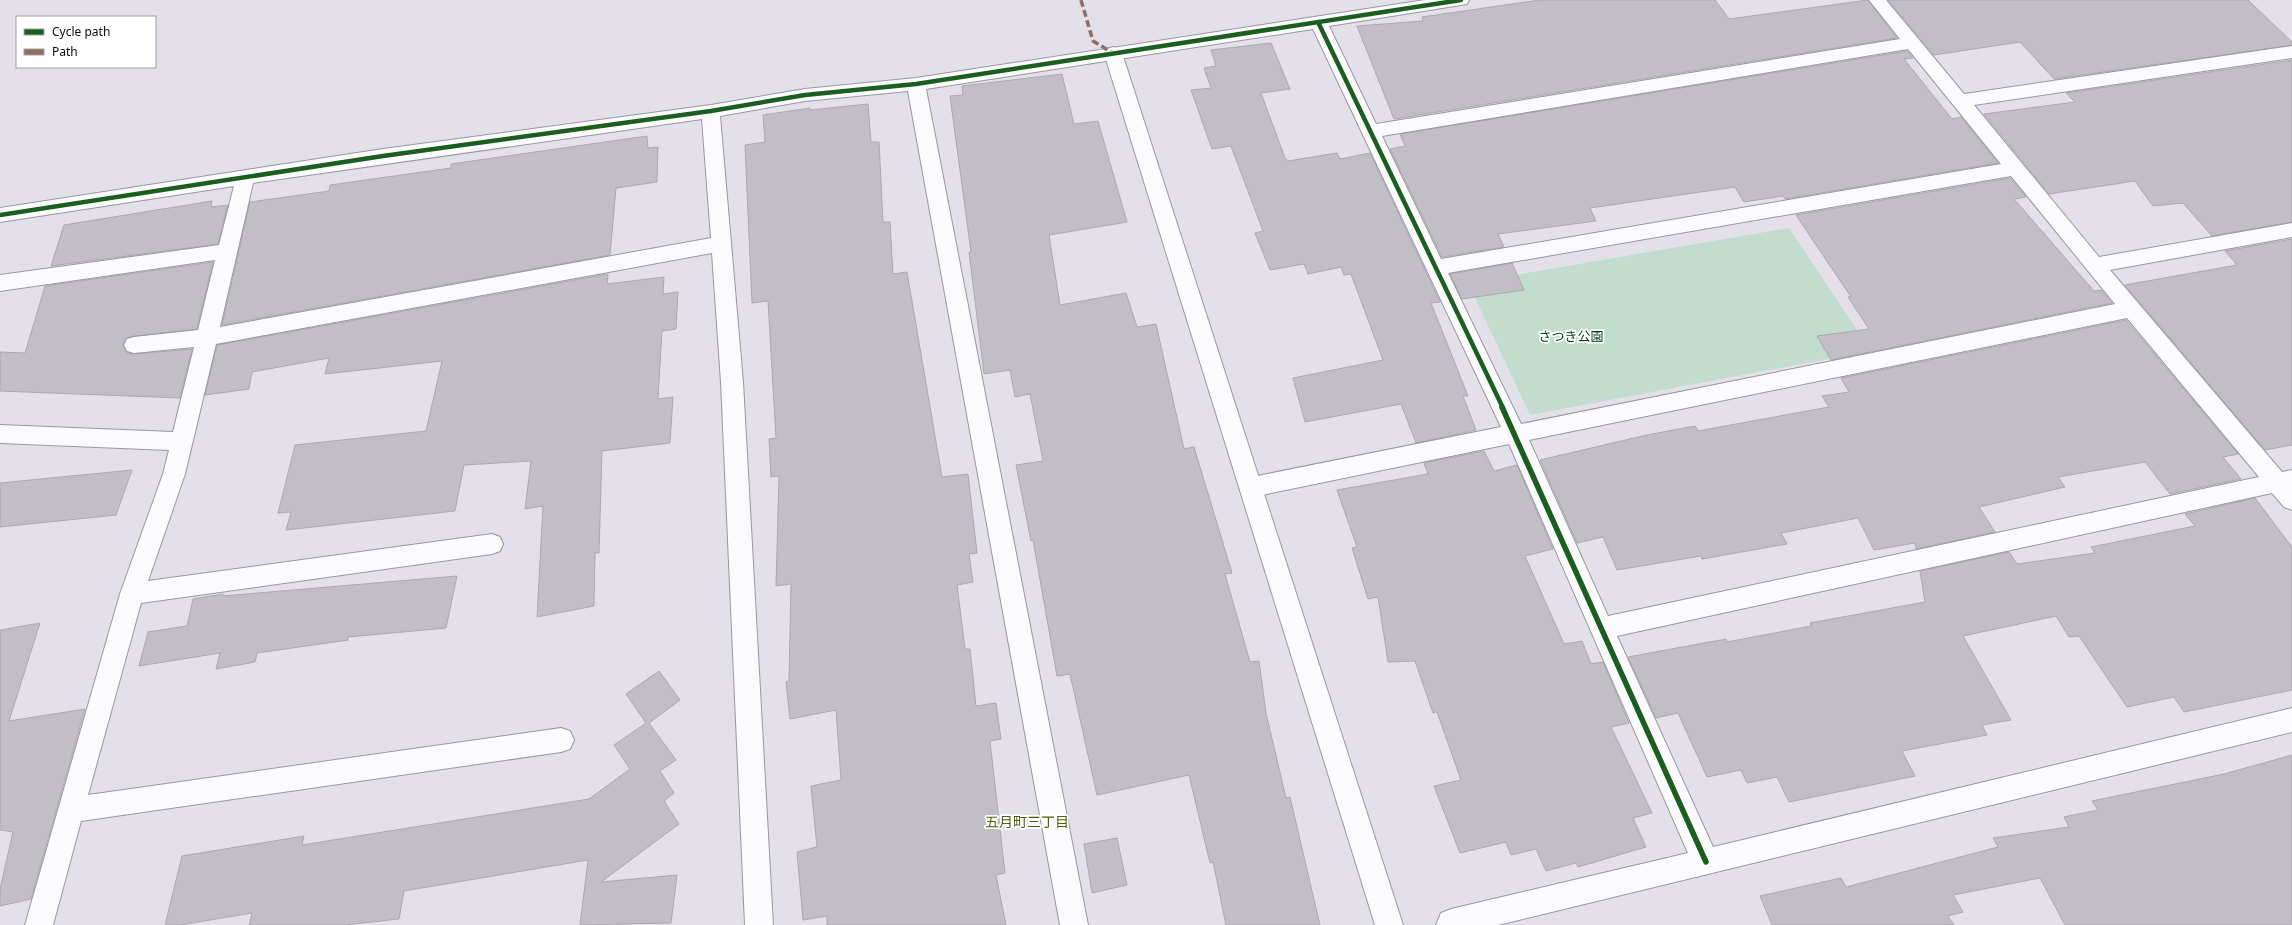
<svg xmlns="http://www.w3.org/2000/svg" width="2292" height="925" viewBox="0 0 2292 925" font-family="'Noto Sans','Noto Sans JP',sans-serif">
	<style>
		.green { fill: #c2dccd }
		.building { fill: #c2bec6; stroke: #aca8af }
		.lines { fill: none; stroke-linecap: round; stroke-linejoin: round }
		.minor-casing { stroke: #9a979f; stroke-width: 2 }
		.tertiary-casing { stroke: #9a979f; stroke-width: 2 }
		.minor { fill: #fbfafc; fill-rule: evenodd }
		.tertiary { fill: #fbfafc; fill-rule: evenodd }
		.quiet { stroke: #8d6e63; stroke-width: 3.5; stroke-dasharray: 7 3.5; stroke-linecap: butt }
		.cycleway-far1-casing { stroke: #fff; stroke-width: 6 }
		.cycleway-casing { stroke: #fff; stroke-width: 8 }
		.cycleway-far1 { stroke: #1b5e20; stroke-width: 4.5 }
		.cycleway { stroke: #1b5e20; stroke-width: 5.5 }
		.labels { text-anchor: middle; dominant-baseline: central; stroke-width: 3.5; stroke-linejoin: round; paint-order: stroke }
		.park-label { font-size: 13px; fill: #04351b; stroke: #fff }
		.neighbourhood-label { font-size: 14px; fill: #505d0c; stroke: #fff }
	</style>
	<rect width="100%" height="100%" fill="#e4e0ea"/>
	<polygon class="green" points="1789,228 1871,351 1530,415 1468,283"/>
	<g class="building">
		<polygon points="1540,0 1715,0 1729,19 1868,0 1897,38 1394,119 1357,26 1423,21 1422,17"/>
		<polygon points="1888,0 2248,0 2292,42 2292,45 2054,79 2020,42 1934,55"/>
		<polygon points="1271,43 1290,89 1261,93 1285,158 1288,161 1337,153 1340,159 1370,153 1440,302 1431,303 1468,396 1463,396 1476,430 1416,443 1401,404 1305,422 1293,378 1383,360 1351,274 1344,275 1341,267 1308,274 1304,264 1270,270 1255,233 1263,231 1231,146 1212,149 1191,90 1211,88 1204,68 1216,66 1211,50"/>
		<polygon points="1907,51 1913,58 1904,59 1952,119 1961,117 1998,163 1785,199 1783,196 1744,202 1735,187 1590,208 1596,221 1498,234 1504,247 1442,257 1390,149 1405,146 1400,134"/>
		<polygon points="2292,60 2292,222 2212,236 2183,203 2153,206 2135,181 2049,194 1984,114 2075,102 2066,93"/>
		<polygon points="1062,74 1074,124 1098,121 1127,222 1049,235 1060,305 1126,293 1137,327 1156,324 1184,449 1194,447 1232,573 1225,574 1250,662 1259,661 1266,713 1286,798 1290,797 1320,925 1226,925 1213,862 1210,863 1189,775 1097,795 1070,674 1057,676 1033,540 1031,541 1016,465 1043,461 1030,394 1015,397 1010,370 984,374 969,252 971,252 950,96 963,95 962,86"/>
		<polygon points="868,104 871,142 879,142 883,222 890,222 893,274 907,272 942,477 968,474 977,553 969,554 973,582 957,585 965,649 970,649 976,706 996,703 1001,739 990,741 1005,873 996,875 1006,925 827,925 827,916 803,920 797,852 817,847 811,786 841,780 836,710 790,719 786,682 789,681 791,584 776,586 779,476 771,477 769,439 776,438 768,301 752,303 745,145 765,142 763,115 810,108 810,110"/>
		<polygon points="647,136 648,148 658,147 657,182 616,188 610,255 222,325 250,202 329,191 330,185 451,168 451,164"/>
		<polygon points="2010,178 2026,197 2014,199 2094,291 2101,290 2112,303 1831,360 1817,336 1869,329 1848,297 1851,297 1796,215"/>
		<polygon points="212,201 211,207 228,205 218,244 51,266 64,225"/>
		<polygon points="2292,239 2292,445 2265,450 2125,285 2237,265 2225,251"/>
		<polygon points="213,262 197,329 134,336 127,338 123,344 126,352 134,354 192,349 180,398 0,391 0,352 25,353 45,286"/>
		<polygon points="1512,263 1524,290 1462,299 1450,274"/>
		<polygon points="608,274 607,284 664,277 663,294 678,292 676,329 662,331 658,399 673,397 670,443 602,451 599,553 595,553 594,606 537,617 543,506 525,509 531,461 464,465 455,511 286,530 291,512 278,513 295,445 426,431 442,361 325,374 329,358 252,372 249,389 205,395 217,345"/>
		<polygon points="2126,320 2238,454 2223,457 2241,479 2170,494 2145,462 2058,477 2065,487 1979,507 1995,532 1916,549 1915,543 1874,550 1858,518 1781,533 1787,544 1702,559 1701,556 1617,570 1603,537 1577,543 1540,460 1647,435 1695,426 1698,431 1829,407 1822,396 1849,392 1841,378"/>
		<polygon points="1484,451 1494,471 1517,465 1553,549 1525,556 1564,644 1582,641 1591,664 1603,662 1629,723 1611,727 1652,813 1633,818 1646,847 1578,867 1576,863 1546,871 1536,849 1511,855 1506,842 1460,853 1434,786 1461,780 1437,712 1433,713 1415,661 1388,662 1378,597 1368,599 1352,548 1357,547 1337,490 1428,474 1424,463"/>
		<polygon points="132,470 116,515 0,527 0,483"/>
		<polygon points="2255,498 2292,547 2292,690 2184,712 2174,697 2127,707 2079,636 2069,637 2056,616 1963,636 2011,720 1982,725 1987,735 1902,751 1915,776 1789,802 1777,777 1747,783 1741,770 1707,777 1678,713 1656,718 1628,657 1726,639 1727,642 1811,626 1810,623 1925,602 1920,571 2009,552 2017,564 2095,553 2091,547 2195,526 2185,514"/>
		<polygon points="457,576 446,628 348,637 348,640 257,653 255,662 216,669 220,653 139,666 148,632 187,626 193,599 223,594 223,596"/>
		<polygon points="40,623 9,721 85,709 31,899 0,906 0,889 13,832 0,830 0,630"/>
		<polygon points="659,671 680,700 649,723 676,760 660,771 674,793 664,801 679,824 601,882 677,875 671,923 580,925 588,860 404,891 399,919 345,925 249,925 252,913 180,925 165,925 182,856 304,836 302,845 589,799 630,769 614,745 646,723 626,694"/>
		<polygon points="2292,755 2292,925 2065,925 2040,878 1953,895 1963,912 1948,916 1954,925 1772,925 1760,896 1841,878 1846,887 1998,847 1993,838 2069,827 2064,817 2098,810 2092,801 2224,774"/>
		<polygon points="1117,838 1127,885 1092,893 1084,844"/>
	</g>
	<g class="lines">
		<g class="minor-casing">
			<path id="minor" d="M1425,0h44l-2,4 -6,1 -132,21 47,98 524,-85 -31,-39h17l78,94 328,-48v12l-318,47 125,152 193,-34v14l-182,33 172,202 10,-2v40l-8,-3 -12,-14 -655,143 96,211 579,-139v24l-794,193h-62l5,-12 10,-4 237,-56 -179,-409 -257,53 -8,-3 -3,-7 3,-7 8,-3 249,-50 -188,-398 -387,60 162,836h-28l-152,-834 -103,10 -85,15 23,266 30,543h-28l-24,-543 -9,-129 -496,91 -31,130 -37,107 344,-47 8,3 3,7 -3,7 -8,3 -351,49 -53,192 473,-67 9,3 4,9 -4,9 -9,3 -480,69 -28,104h-28l95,-331 43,-120 6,-24 -169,-7v-18l173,7 21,-85 -60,6 -7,-2 -3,-6 3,-6 7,-2 64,-7 17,-70 -215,31v-16l219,-30 15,-59 -234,36v-14l383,-59 328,-44 94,-16 111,-11zM1908,49l93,115 -560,95 -59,-123zM702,119l9,119 -491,89 33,-144zM2011,176l104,128 -594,120 -73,-151zM2127,318l132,159 -651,139 -79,-176z"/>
		</g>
		<g class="tertiary-casing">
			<polygon id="tertiary" points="1113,47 1119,49 1122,53 1403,925 1375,925 1104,53 1107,49"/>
		</g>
		<use href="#minor" class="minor"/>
		<use href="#tertiary" class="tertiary"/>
		<polyline class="quiet" points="1081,0 1093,41 1113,53"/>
		<g class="cycleway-far1-casing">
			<g id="cycleway-far1">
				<polyline points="1318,22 1503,408"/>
				<polyline points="0,215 383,156 711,111 805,95 916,84 1461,0"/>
			</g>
		</g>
		<g class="cycleway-casing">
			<polyline id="cycleway" points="1502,407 1706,862"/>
		</g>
		<use href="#cycleway-far1" class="cycleway-far1"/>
		<use href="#cycleway" class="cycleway"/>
	</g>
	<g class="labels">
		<g class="park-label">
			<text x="1571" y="336">さつき公園</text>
		</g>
		<g class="neighbourhood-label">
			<text x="1027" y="821">五月町三丁目</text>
		</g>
	</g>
	<rect x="16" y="16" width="140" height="52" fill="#ffffff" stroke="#9e9d9f"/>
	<rect x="24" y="29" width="20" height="6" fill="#1b5e20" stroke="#9e9d9f"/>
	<text x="52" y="36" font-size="12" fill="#0c0a10">Cycle path</text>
	<rect x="24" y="49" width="20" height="6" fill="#8d6e63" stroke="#9e9d9f"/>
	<text x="52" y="56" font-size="12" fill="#0c0a10">Path</text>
</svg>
